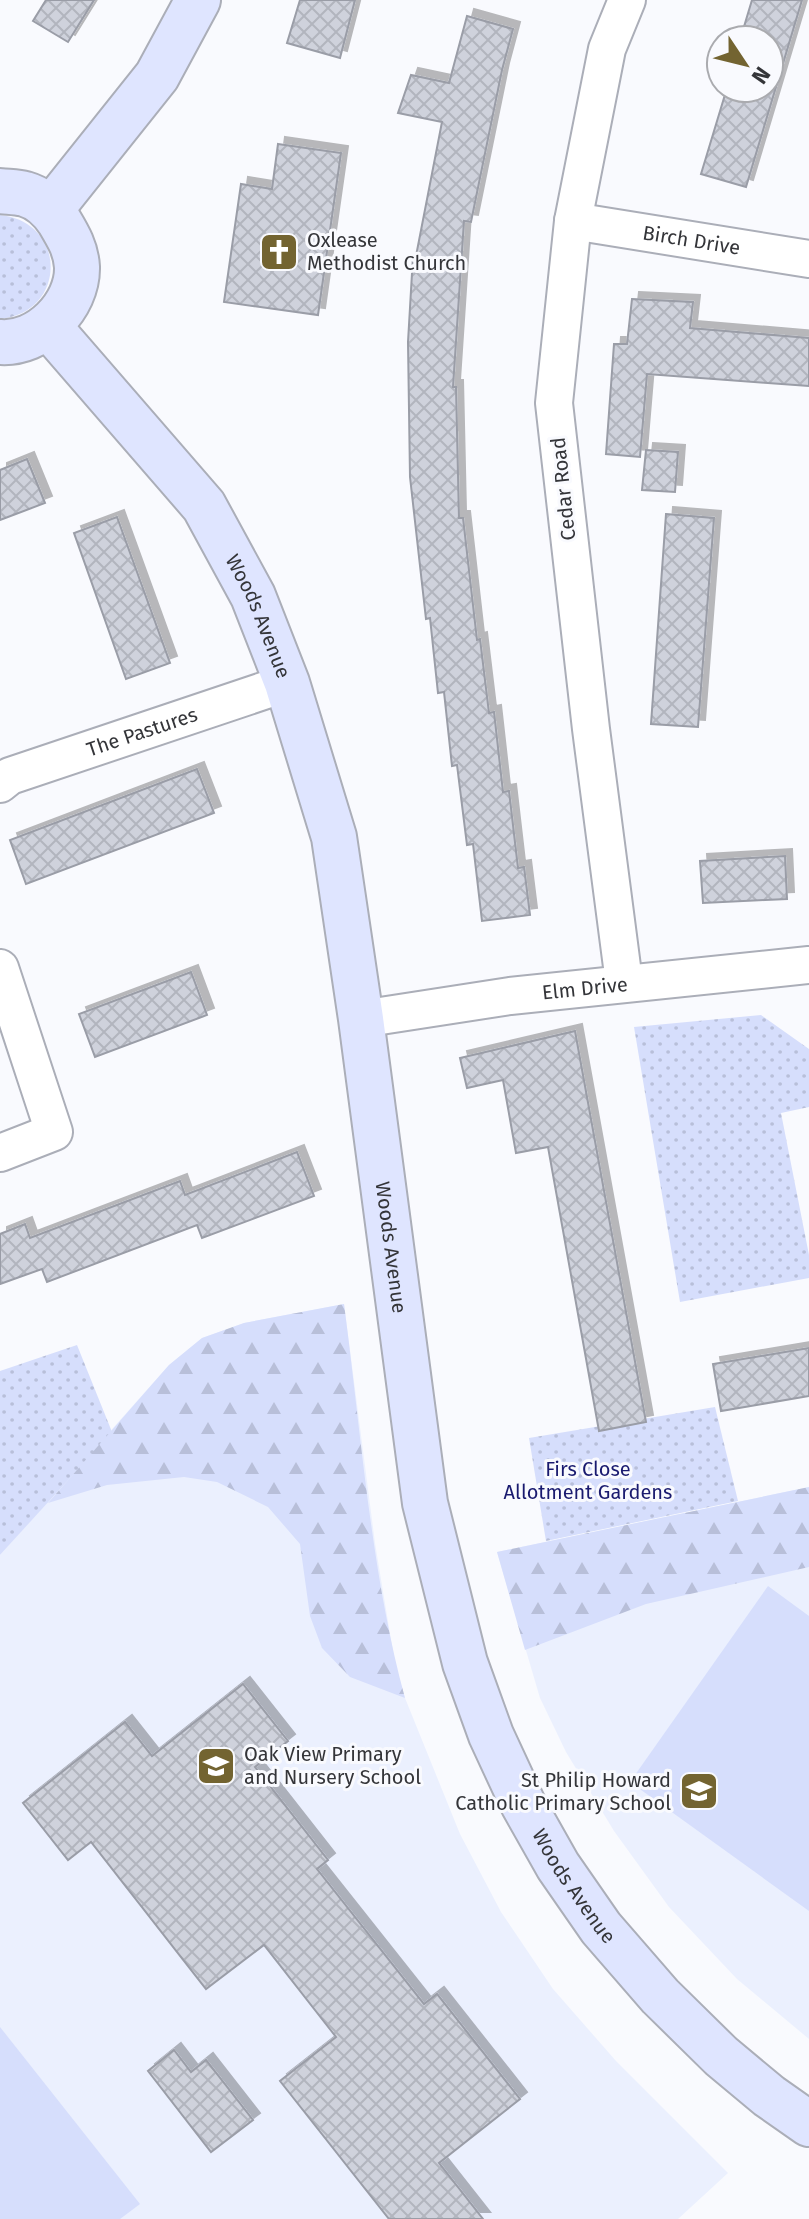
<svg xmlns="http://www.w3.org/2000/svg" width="809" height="2219" viewBox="0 0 809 2219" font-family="'Fira Sans',sans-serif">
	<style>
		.built { fill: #ebf0fe }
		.grass { fill: url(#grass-dots) }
		.forest { fill: url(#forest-firs) }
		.park { fill: #d6defc }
		.building { fill: url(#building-cross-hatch); stroke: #9a9da7; stroke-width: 2; filter: url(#shadow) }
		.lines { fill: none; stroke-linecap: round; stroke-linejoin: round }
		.street-casing { stroke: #abaeb8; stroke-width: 40 }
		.secondary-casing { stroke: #abaeb8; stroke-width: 48 }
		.street { stroke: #fff; stroke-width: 36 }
		.secondary { stroke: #dfe5ff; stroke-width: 44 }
		.labels { text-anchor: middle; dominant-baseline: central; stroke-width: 6; stroke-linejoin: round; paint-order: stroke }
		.poi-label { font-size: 20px; fill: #343539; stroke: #f9fafe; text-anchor: start }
		.street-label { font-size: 20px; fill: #343539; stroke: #f9fafe }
		.park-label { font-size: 20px; fill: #191a6f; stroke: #f9fafe }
	</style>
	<defs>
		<pattern id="grass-dots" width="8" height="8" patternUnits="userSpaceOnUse" patternTransform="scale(2)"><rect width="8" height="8" fill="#d6defc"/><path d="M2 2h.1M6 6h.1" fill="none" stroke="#b8bfd9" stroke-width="1.8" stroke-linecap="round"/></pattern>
		<pattern id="forest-firs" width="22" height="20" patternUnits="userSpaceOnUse" patternTransform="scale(2)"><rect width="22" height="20" fill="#d6defc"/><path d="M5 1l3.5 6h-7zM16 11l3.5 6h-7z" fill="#b8bfd9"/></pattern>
		<pattern id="building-cross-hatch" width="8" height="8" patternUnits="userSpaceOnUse" patternTransform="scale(2)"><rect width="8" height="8" fill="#cfd2dc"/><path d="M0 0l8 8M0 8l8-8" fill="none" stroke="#b2b5be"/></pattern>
		<filter id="shadow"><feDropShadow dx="7" dy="-7" stdDeviation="0" flood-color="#0004"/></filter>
	</defs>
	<rect width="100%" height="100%" fill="#f9fafe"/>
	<g class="built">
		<polygon points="344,1304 375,1543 395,1664 405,1698 460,1834 501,1912 553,1989 616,2061 728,2173 678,2219 0,2219 0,1555 169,1365 202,1338 244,1323"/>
		<polygon points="809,1487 809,2039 737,1979 669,1907 614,1831 566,1752 540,1698 497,1552"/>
	</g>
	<g class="grass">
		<path d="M0,215c68,7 67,98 0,104z"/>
		<polygon points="761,1015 809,1049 809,1107 781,1113 809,1255 809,1278 680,1302 634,1027"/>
		<polygon points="77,1345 112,1432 0,1555 0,1371"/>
		<polygon points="715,1407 738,1501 546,1541 529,1438"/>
	</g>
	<g class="forest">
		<path d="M344,1304c17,128 27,270 61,394l-55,-21 -28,-29 -12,-32 -10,-72 -32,-37 -51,-25 -33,-5 -77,8 -59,18 121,-138 33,-27 42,-15z"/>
		<polygon points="809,1487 809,1567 646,1604 525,1650 497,1552"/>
	</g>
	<g class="park">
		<polygon points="768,1586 809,1616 809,1911 630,1782"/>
		<polygon points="0,2027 140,2204 120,2219 0,2219"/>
	</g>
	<g class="building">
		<polygon points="46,0 94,0 68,42 33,21"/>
		<polygon points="300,0 355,0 340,58 287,43"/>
		<polygon points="752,0 802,0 746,187 701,174 727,88 769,88 769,40 740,40"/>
		<polygon points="467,16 513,29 502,70 471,222 464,221 453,387 456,387 459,518 463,518 477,640 480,639 489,713 494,712 503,792 509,791 518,868 524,867 530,915 482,921 473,844 467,845 457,765 452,766 444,692 438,693 430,618 426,619 410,477 408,342 413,256 416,256 442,122 398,113 411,75 449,83"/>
		<polygon points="278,144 341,153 318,315 224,302 241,184 272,189"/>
		<polygon points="632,299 693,302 690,328 809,338 809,386 647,374 640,457 606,454 614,344 627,344"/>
		<polygon points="646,450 678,452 675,492 642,490"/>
		<polygon points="27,459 45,503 0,520 0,470"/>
		<polygon points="666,514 714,518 698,727 651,724"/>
		<polygon points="117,517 170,663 126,679 74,533"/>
		<polygon points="197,769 214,813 26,884 10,840"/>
		<polygon points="785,856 787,899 703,903 700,861"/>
		<polygon points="191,972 207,1015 95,1057 79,1014"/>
		<polygon points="575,1031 646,1422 599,1431 548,1147 516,1153 503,1080 467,1088 460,1058"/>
		<polygon points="297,1152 314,1196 202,1238 197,1225 47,1282 42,1269 0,1284 0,1234 25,1224 30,1238 180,1181 185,1195"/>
		<polygon points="809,1348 809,1396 721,1411 713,1364"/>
		<polygon points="243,1684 288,1741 255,1767 328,1860 317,1869 424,2004 437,1994 520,2099 439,2163 483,2219 389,2219 280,2081 336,2037 264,1945 206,1989 91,1842 68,1860 23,1803 125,1722 152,1756"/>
		<polygon points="174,2050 191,2072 206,2060 253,2120 211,2152 148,2071"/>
	</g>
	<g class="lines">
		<g class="street-casing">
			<g id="street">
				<path id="s1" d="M573,221l236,38"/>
				<path id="s2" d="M0,784l10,-8 277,-93"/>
				<polyline points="0,968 54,1132 0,1153"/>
				<polyline points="624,982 591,729 554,403 573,221 607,49 627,0"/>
				<path id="s3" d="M361,1019l149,-23 299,-31"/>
			</g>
		</g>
		<g class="secondary-casing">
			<g id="secondary">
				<path d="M0,191c8,1 17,1 25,3 14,4 26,15 34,27 9,15 17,28 18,46 1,39 -38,78 -77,75"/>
				<polyline points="51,209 157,76 198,0"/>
				<path id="s4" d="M49,327l155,179 49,90 34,87 47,154 27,182 64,484 40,160 26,72 32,69 35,62 43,62 59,68 61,60 48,40 40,28"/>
			</g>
		</g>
		<use href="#street" class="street"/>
		<use href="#secondary" class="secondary"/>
	</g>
	<defs>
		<g id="church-square" transform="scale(2)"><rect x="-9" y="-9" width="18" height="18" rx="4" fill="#736431" stroke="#f9fafe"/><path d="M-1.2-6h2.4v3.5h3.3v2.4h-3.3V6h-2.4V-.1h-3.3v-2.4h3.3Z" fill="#fff"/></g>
		<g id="school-square" transform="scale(2)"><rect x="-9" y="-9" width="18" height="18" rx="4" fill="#736431" stroke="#f9fafe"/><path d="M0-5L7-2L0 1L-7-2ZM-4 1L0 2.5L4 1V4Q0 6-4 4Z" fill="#fff"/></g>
	</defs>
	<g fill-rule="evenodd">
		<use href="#church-square" x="279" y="252"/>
		<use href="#school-square" x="216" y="1766"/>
		<use href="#school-square" x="699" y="1791"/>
	</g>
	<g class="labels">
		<g class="poi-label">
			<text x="307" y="240">Oxlease<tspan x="307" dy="23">Methodist Church</tspan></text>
			<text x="244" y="1754">Oak View Primary<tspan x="244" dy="23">and Nursery School</tspan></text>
			<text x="671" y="1780" text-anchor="end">St Philip Howard<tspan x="671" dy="23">Catholic Primary School</tspan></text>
		</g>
		<g class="street-label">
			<text stroke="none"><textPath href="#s1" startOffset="120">Birch Drive</textPath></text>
			<text transform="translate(563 489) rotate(-96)">Cedar Road</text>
			<text stroke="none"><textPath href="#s4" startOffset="360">Woods Avenue</textPath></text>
			<text stroke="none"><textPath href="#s2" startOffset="152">The Pastures</textPath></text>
			<text stroke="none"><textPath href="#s3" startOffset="226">Elm Drive</textPath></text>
			<text stroke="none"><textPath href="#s4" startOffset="1008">Woods Avenue</textPath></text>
			<text stroke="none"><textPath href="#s4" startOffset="1680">Woods Avenue</textPath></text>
		</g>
		<g class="park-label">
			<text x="588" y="1469">Firs Close<tspan x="588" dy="23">Allotment Gardens</tspan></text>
		</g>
	</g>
	<g transform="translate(745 64) rotate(125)"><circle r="38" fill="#f9fafe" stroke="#aaabaf" stroke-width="2"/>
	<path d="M0-6L14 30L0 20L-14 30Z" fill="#736431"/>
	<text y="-12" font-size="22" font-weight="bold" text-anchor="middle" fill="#343539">N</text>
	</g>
</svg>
